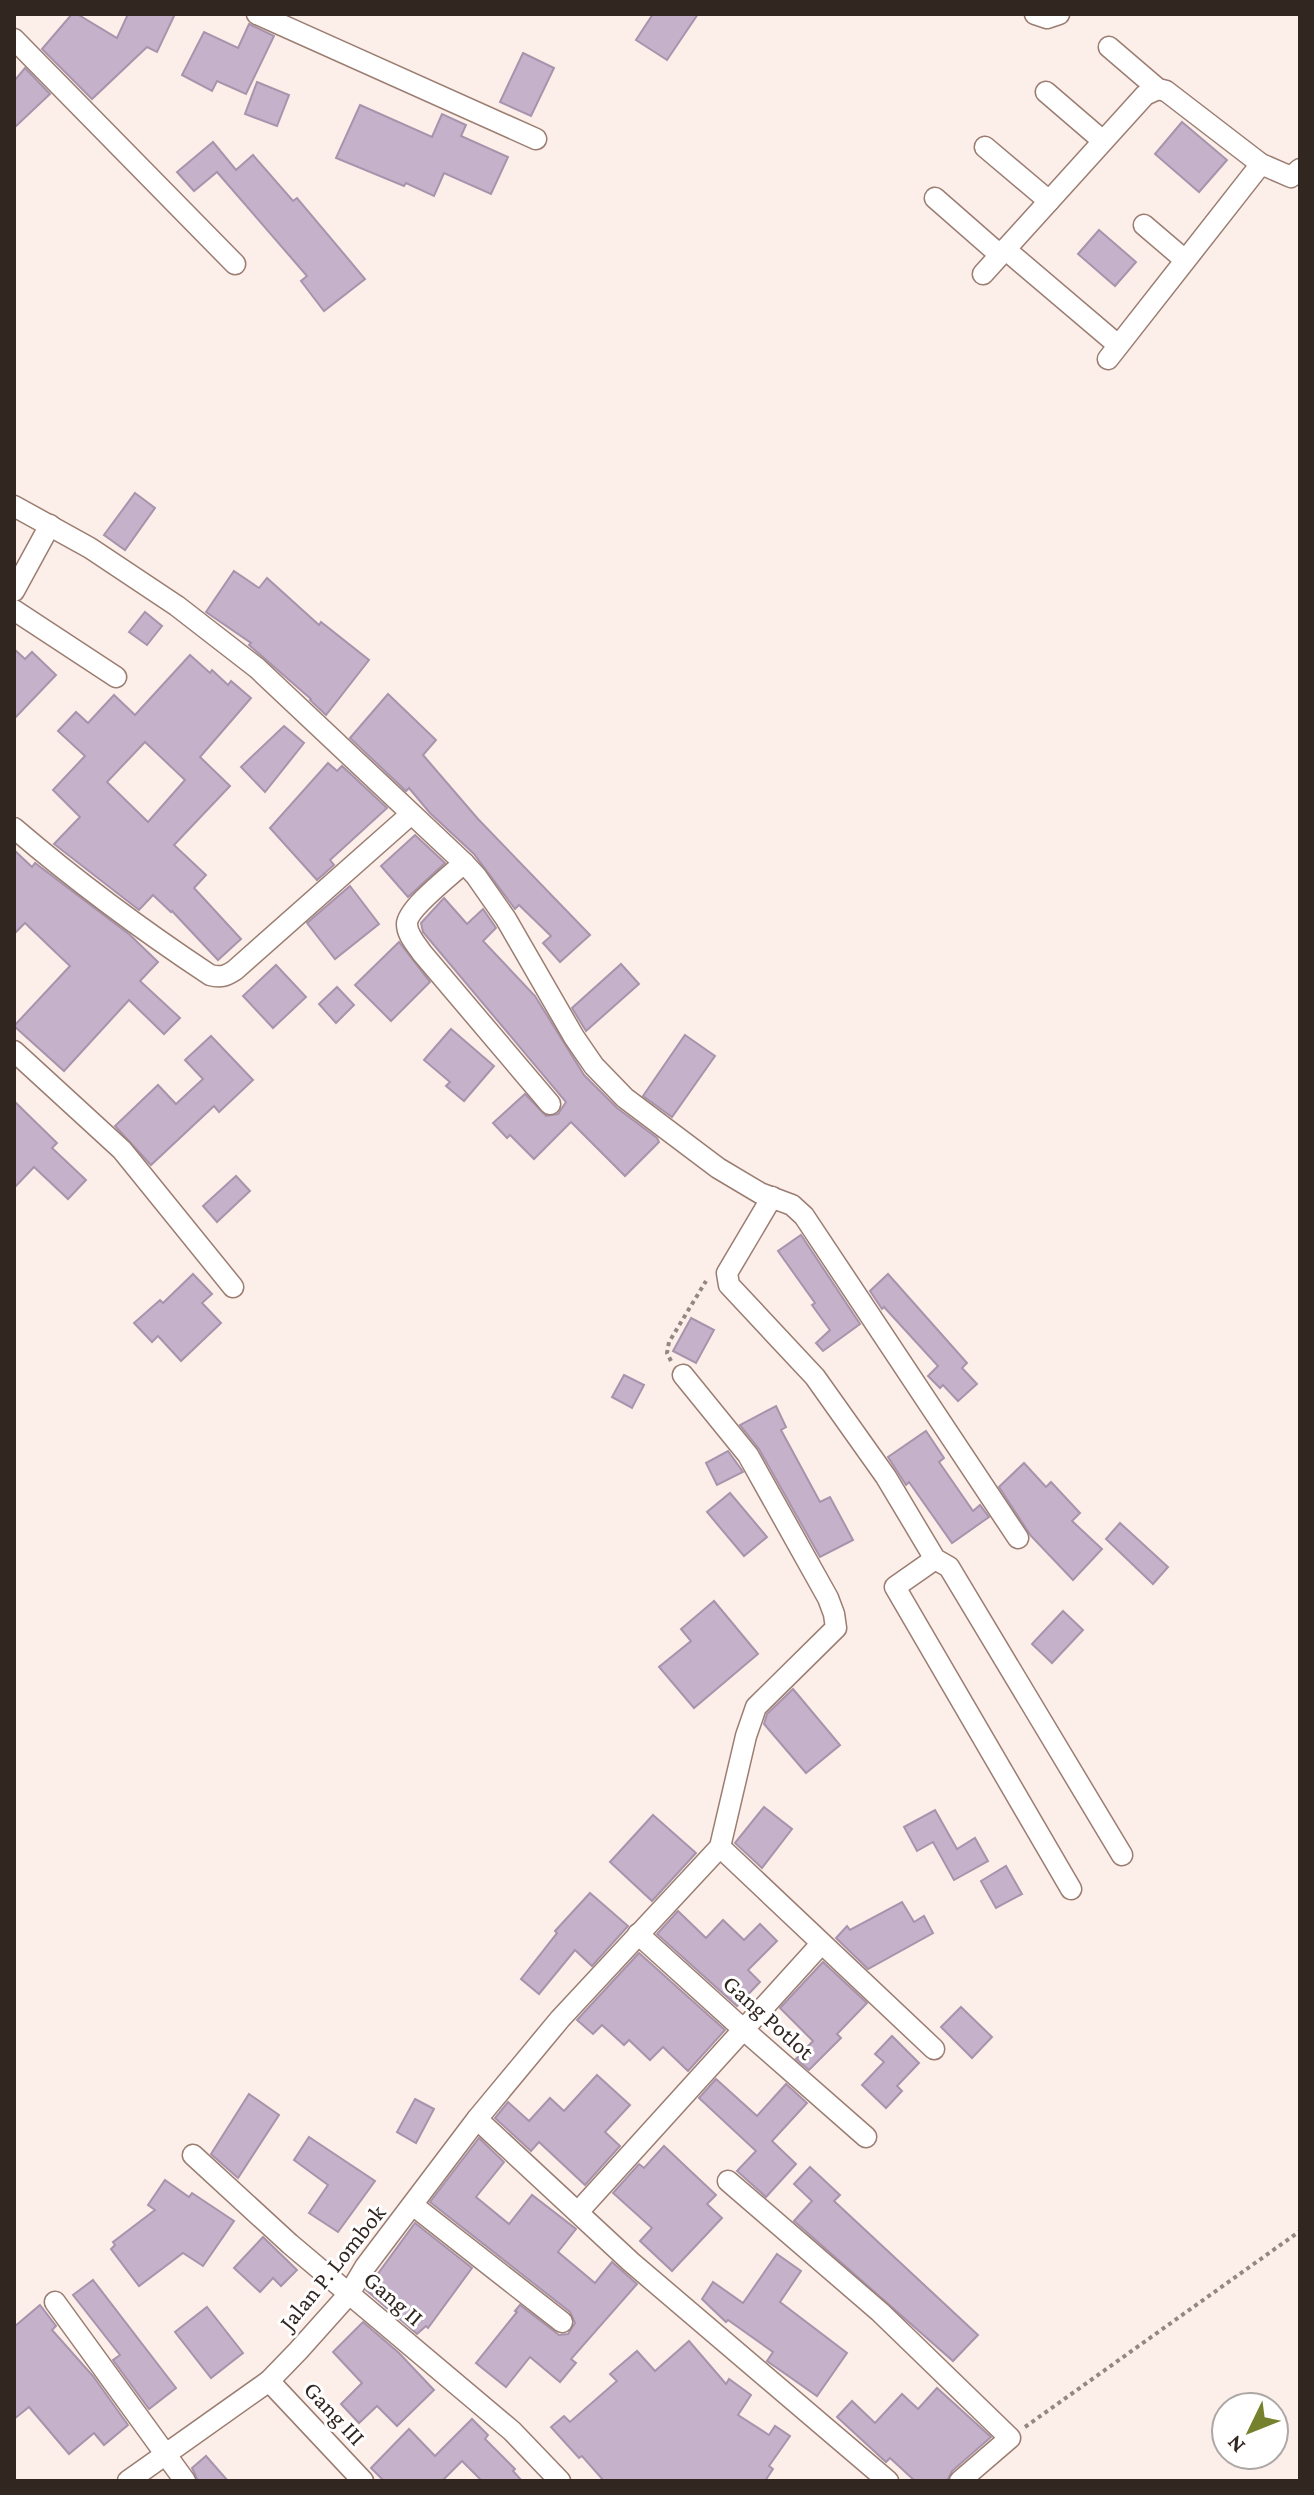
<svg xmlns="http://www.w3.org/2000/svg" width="1314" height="2495" viewBox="0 0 1314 2495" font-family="'Crimson Pro',serif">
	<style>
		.building { fill: #c6b1ca; stroke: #a794ac; stroke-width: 2; fill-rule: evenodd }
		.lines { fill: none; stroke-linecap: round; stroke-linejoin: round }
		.minor-casing { stroke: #9b7d71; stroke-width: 23 }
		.path { stroke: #948782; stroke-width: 4; stroke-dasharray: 4 4; stroke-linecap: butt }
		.minor { stroke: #fff; stroke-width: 20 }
		.labels { text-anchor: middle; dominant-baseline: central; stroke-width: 6; stroke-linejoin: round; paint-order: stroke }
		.street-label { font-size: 24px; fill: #322621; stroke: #fff }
	</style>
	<rect width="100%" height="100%" fill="#fceee9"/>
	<g class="building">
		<polygon points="72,14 77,14 117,38 128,14 175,14 157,52 147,47 92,99 42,49"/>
		<polygon points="653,14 698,14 667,60 636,40"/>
		<polygon points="249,24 274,36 246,94 217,81 212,91 182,75 204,32 238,48"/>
		<polygon points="523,53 554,68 531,116 500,102"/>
		<polygon points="25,68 50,94 14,128 14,81"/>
		<polygon points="257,82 289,95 277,126 245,114"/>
		<polygon points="360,105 432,137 442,114 466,125 461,136 508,157 491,194 444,173 434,196 406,183 404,186 336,158"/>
		<polygon points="1182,122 1227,160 1199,192 1155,154"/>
		<polygon points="213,142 236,170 253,155 293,201 297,198 365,279 324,311 301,281 307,276 217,172 194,191 177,172"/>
		<polygon points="1099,230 1136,262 1115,286 1078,254"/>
		<polygon points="135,493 155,508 125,550 104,535"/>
		<polygon points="234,571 259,588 267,578 319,625 321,622 369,660 326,715 310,700 311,699 249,645 251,643 206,612"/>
		<polygon points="145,612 162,626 147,645 129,632"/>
		<polygon points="14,649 25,659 32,652 56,675 14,719"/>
		<path d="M190,655l20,18 2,-3 16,15 3,-4 20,17 -51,59 30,29 -56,59 32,30 -12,13 47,51 -23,21 -46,-49 -1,1 -18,-17 -14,15 -85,-66 26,-27 -27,-27 32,-34 -27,-25 18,-19 12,11 26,-28 21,20zM145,742l40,38 -37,42 -41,-40z"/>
		<polygon points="388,694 436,740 423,755 478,819 590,935 560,962 543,943 551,936 519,905 515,909 474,854 430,813 409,788 406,791 350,738"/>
		<polygon points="284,726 304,743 265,792 241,767"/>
		<polygon points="328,763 337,771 342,766 387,808 330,860 334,865 317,880 270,828"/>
		<polygon points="415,835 445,863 408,897 381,866"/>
		<polygon points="14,850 32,867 35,863 130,935 158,962 140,981 180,1018 164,1034 129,1000 64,1071 14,1026 70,966 25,923 14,934"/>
		<polygon points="350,886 379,924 335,959 307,923"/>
		<polygon points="444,898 467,924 483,909 496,928 483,941 535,996 584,1075 617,1108 657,1138 659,1142 625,1176 571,1122 534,1159 510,1135 507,1138 493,1123 525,1094 546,1116 558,1114 566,1102 423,932 421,923"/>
		<polygon points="399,942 430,982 391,1021 355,985"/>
		<polygon points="621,964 639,984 586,1031 572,1008"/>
		<polygon points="276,965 306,997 273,1028 243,996"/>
		<polygon points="337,987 354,1005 336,1023 319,1004"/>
		<polygon points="451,1029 494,1066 464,1101 446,1086 450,1082 424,1060"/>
		<polygon points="685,1035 715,1056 672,1117 643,1096"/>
		<polygon points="211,1036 253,1080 219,1112 214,1106 151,1165 115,1126 158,1085 176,1104 203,1079 185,1060"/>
		<polygon points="14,1101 57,1143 52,1148 86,1180 68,1199 34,1167 14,1188"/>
		<polygon points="236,1176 250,1191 217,1222 203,1206"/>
		<polygon points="801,1235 860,1324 823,1351 816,1343 830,1330 812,1305 815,1303 778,1251"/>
		<polygon points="193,1274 212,1294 202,1303 221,1323 181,1361 158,1336 152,1342 134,1323 160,1300 163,1303"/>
		<polygon points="888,1274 967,1363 962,1368 977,1384 958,1401 943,1385 940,1388 928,1376 938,1366 884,1307 882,1309 870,1291"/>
		<polygon points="691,1318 714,1330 696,1363 673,1351"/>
		<polygon points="624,1375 644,1385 632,1408 612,1397"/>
		<polygon points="776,1406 786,1427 781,1430 820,1502 830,1497 853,1540 820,1557 759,1449 740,1425"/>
		<polygon points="926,1431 944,1458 939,1462 973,1511 980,1505 989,1517 952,1543 909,1482 906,1485 888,1457"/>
		<polygon points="728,1451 743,1472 717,1485 706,1463"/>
		<polygon points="1024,1463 1046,1487 1051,1482 1080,1513 1072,1521 1102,1549 1073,1580 1031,1536 999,1487"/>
		<polygon points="730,1493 767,1537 744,1556 707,1512"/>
		<polygon points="1120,1523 1168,1567 1153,1584 1106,1539"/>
		<polygon points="714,1601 758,1654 694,1708 659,1667 691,1641 681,1629"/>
		<polygon points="1063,1611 1083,1630 1052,1663 1032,1644"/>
		<polygon points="793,1689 840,1745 806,1773 764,1724 767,1714"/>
		<polygon points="764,1807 792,1829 762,1868 735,1843"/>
		<polygon points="935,1810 957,1849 975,1838 988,1861 954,1880 933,1842 917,1851 904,1827"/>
		<polygon points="653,1815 696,1853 652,1901 610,1862"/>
		<polygon points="1006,1866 1022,1894 996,1908 981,1881"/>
		<polygon points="590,1893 628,1926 592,1966 575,1950 539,1994 521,1979 557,1933 555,1931"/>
		<polygon points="902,1902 914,1922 924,1916 933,1933 868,1969 836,1938 847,1926 850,1930"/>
		<polygon points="678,1911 706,1938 723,1920 744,1940 760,1924 777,1941 748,1970 760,1982 737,2006 657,1934"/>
		<polygon points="639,1953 725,2030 688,2071 663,2047 650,2060 629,2040 624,2045 602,2025 593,2034 577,2020"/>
		<polygon points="823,1962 867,2003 837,2034 841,2038 809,2070 796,2059 813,2041 780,2008"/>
		<polygon points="961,2007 992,2037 972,2058 941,2027"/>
		<polygon points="892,2036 919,2063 897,2086 902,2091 886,2108 862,2085 884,2062 875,2054"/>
		<polygon points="597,2075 630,2105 605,2132 620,2146 585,2185 539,2142 531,2151 495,2118 508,2102 529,2121 550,2098 564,2111"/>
		<polygon points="716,2079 757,2116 786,2084 807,2103 772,2141 796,2164 766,2197 737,2171 756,2151 699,2098"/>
		<polygon points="249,2094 279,2115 238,2178 211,2154"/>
		<polygon points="415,2099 434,2109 416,2143 397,2132"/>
		<polygon points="309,2137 375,2181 338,2232 309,2213 328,2185 294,2160"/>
		<polygon points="479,2138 504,2162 476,2197 509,2224 532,2195 576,2229 558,2252 595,2283 612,2262 637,2284 571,2359 576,2363 560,2382 530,2357 506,2387 476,2363 517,2312 515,2311 520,2305 559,2335 568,2334 575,2323 570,2312 430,2202"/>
		<polygon points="664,2146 716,2195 707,2204 722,2218 672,2271 640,2241 652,2228 613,2193 639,2164 644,2168"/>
		<polygon points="810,2167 840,2195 834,2201 978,2335 953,2361 794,2221 812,2201 794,2184"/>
		<polygon points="165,2180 189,2197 192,2193 234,2221 203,2266 183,2253 139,2286 111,2249 115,2245 113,2242 155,2210 148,2205"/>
		<polygon points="415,2223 472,2268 428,2328 426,2326 417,2334 366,2290"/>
		<polygon points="263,2237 297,2270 281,2286 273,2278 260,2292 234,2268"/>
		<polygon points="777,2254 801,2271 780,2302 847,2353 817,2396 767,2361 773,2352 728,2320 726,2322 702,2299 713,2282 743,2303"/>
		<polygon points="93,2280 176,2388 149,2409 113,2360 120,2355 73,2295"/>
		<polygon points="40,2305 56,2326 52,2330 93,2376 128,2425 104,2445 94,2433 69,2454 29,2407 14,2419 14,2327"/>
		<polygon points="207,2307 243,2353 211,2378 175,2332"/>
		<polygon points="363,2322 399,2353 434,2390 397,2426 377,2406 359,2423 341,2404 362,2383 333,2352"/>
		<polygon points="689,2341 726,2384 729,2379 751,2395 738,2415 769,2435 775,2426 790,2436 769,2466 773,2469 765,2481 604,2481 582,2456 579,2458 551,2427 564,2416 570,2422 617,2381 610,2374 637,2351 655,2371"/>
		<polygon points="937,2388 991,2437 952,2471 947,2481 915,2481 890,2458 886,2462 837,2417 852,2401 875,2423 902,2394 918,2409"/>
		<polygon points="472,2419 488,2435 485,2439 515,2469 513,2471 522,2481 482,2481 462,2461 442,2481 384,2481 371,2468 409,2429 435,2456"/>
		<polygon points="206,2456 228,2481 198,2481 192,2468"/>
	</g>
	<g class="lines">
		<g class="minor-casing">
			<g id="minor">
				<polyline points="257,14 536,139"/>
				<polyline points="1035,14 1047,18 1059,14"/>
				<polyline points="14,39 235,264"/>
				<polyline points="1109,47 1158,89 1166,91 1261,164 1291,177 1300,169"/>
				<polyline points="1046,92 1103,141"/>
				<polyline points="985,147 1049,201"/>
				<polyline points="935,198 1000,255"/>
				<polyline points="1144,225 1185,260"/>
				<polyline points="1005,249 1118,345"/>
				<polyline points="983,274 1145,95 1158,89"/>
				<polyline points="1108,359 1261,164"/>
				<polyline points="14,506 90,548 177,606 257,668 464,863 476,876 506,919 574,1037 594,1066 625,1098 718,1168 760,1193 792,1205 804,1216 1018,1538"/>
				<polyline points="14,591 50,525"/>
				<polyline points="14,610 116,677"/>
				<path d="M14,828c62,53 128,102 196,147 11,3 16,1 25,-5l175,-155"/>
				<path d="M464,863c-13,12 -57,46 -57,61 0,11 9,20 15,29l128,151"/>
				<polyline points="14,1051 122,1150 233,1287"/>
				<polyline points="772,1197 727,1273 729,1285 815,1377 886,1477 935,1559 949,1567 1122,1855"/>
				<polyline points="935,1559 895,1587 1071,1889"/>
				<polyline points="720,1847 934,2049"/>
				<polyline points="638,1934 744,2030 866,2137"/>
				<polyline points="477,2119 631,2262 888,2481"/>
				<polyline points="193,2155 290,2244 512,2431 560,2481"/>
				<polyline points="728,2181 880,2312 1010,2438 960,2481"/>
				<polyline points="414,2206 562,2322"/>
				<polyline points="578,2212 821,1944"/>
				<polyline points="55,2302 185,2481"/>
				<polyline points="269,2381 363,2481"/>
				<polyline points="128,2481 269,2381 298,2351 349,2294 365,2267 477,2119 560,2019 720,1847 746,1736 756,1707 836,1628 834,1614 828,1598 748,1455 683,1375"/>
			</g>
		</g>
		<g class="path">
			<polyline points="671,1361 667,1353 669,1342 706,1281"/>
			<polyline points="1025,2427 1300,2231"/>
		</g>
		<use href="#minor" class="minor"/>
	</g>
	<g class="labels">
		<g class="street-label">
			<text transform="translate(769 2017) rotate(42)">Gang Potlot</text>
			<text transform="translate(332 2267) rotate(-51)">Jalan P. Lombok</text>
			<text transform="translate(394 2298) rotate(41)">Gang II</text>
			<text transform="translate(335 2413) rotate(47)">Gang III</text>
		</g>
	</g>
	<rect width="1314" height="2495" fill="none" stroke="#322621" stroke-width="32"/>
	<g transform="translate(1250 2431) rotate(227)"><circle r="38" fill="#ffffff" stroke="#ada8a6" stroke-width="2"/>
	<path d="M0-6L14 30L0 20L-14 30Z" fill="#76812e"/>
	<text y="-12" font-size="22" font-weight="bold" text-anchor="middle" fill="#322621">N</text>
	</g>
</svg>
